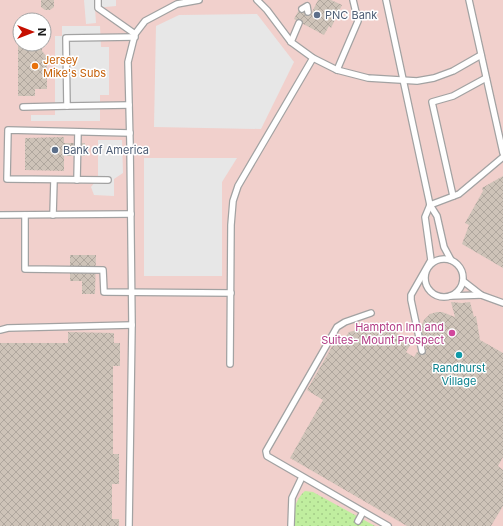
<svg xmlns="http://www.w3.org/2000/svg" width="503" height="526" viewBox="0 0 503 526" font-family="Inter,sans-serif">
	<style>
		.commercial { fill: #f1d0cc; fill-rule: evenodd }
		.grass { fill: url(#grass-dots) }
		.parking { fill: #e7e7e7 }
		.building { fill: url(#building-cross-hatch) }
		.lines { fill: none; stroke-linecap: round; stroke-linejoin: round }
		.service-casing { stroke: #a2a2a2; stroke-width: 8 }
		.service { stroke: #fff; stroke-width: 5.5 }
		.service-dot { fill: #5c6f8a; stroke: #fff; stroke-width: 1.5 }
		.food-dot { fill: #e8710a; stroke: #fff; stroke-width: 1.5 }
		.hotel-dot { fill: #d1479c; stroke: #fff; stroke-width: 1.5 }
		.culture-dot { fill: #0f9aa8; stroke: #fff; stroke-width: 1.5 }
		.labels { text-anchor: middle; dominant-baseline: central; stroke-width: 3; stroke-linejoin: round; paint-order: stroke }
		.service-label { font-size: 11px; fill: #4e5e75; stroke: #fff; text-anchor: start }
		.food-label { font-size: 11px; fill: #c56008; stroke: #fff; text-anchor: start }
		.hotel-label { font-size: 11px; fill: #b23c85; stroke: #fff; text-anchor: end }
		.culture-label { font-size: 11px; fill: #0d838f; stroke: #fff }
	</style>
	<defs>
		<pattern id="grass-dots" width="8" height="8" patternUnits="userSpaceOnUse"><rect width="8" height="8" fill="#c0ee9f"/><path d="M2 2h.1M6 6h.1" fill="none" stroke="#a4cc88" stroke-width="1.8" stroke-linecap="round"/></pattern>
		<pattern id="building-cross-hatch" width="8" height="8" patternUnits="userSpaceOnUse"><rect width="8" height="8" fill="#cec3b8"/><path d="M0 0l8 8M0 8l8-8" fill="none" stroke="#b0a79e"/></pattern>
	</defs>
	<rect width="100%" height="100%" fill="#eeeadf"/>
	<path class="commercial" d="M0,0h503v526h-503zM20,20h24v24h-24z"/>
	<path class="grass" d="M305,491l8,1 62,34h-81c0,-14 -1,-24 11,-35z"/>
	<g class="parking">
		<polygon points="84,0 116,0 116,6 95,8 96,23 86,24"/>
		<polygon points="257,14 294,62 261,129 154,127 156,26 179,15"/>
		<polygon points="62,26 100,26 101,47 109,47 109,95 100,95 100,121 31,121 31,115 55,115 55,36 62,36"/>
		<polygon points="98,140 122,140 123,173 114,179 114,196 94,195 91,187 98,178"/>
		<polygon points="144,158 237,158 222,182 222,276 144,276"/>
	</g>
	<g class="building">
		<polygon points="41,0 54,0 54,7 50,10 45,10 41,7"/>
		<polygon points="318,0 331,0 342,5 331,28 329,26 324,35 294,19 301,6 312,12"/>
		<polygon points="18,34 20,34 20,44 42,44 42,51 47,57 47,89 35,89 35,96 18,96"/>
		<polygon points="64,137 64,143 85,143 85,156 64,156 64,171 25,170 25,138"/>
		<polygon points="503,176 503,268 462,244 469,225 465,223 483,191 482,188"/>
		<polygon points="70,255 96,255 95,294 82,294 82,281 70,281"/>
		<polygon points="451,302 462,303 470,302 474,317 476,316 480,340 503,353 503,457 498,466 503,470 503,506 491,526 407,526 290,458 323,400 307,390 337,338 343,341 349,332 381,324 412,342 406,352 414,357 417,352 426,350 421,332 421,326 424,320 430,314 437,312 442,312 455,317"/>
		<polygon points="68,332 114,333 114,343 120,343 120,366 113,366 113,454 119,454 119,484 112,484 112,519 119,519 119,526 0,526 0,343 68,343"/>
	</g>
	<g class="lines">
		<g class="service-casing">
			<g id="service">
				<polyline points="98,0 98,8 135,34"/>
				<polyline points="257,0 267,10 291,42 313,58 337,70 368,78 417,81 434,78 453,71 481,55"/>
				<polyline points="386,0 430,205 437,216 444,247 451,260"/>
				<polyline points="469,0 503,153"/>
				<polyline points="302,9 307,6 308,12"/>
				<polyline points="291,42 299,23"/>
				<polyline points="337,70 358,21 353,0"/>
				<polyline points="129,105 67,106 66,38 135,37"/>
				<polyline points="23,107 67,106"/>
				<polyline points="77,180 78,132"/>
				<polyline points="108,180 7,179 8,130 130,133"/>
				<polyline points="453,196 432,102 453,96 486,78"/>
				<polyline points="430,205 459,194 503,157"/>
				<polyline points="0,215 131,214"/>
				<polyline points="25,215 25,269 103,270 104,292 231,293"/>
				<polyline points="53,215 54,180"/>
				<circle cx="444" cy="278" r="19"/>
				<polyline points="463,281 481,295 503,303"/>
				<polyline points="451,296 481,295"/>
				<polyline points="371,313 345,322 337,327 266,451 267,456 388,526"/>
				<polyline points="0,330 8,328 132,325"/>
				<polyline points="422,351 411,300 411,295 431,260 425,217 430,205"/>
				<polyline points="230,364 231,225 233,201 238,186 313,58"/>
				<polyline points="358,521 363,512"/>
				<polyline points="129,526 132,325 130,144 128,62 135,34 145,21 177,4 199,0"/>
				<polyline points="291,526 292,498 302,477"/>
			</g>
		</g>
		<use href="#service" class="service"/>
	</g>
	<g class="service-dot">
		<circle cx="317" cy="15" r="4"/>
		<circle cx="55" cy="150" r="4"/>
	</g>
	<circle class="food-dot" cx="35" cy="66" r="4"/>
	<circle class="hotel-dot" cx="452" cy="333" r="4"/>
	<circle class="culture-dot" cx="459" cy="355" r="4"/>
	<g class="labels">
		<g class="service-label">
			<text x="325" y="15">PNC Bank</text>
			<text x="63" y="150">Bank of America</text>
		</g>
		<g class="food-label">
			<text x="43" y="60">Jersey<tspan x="43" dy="13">Mike's Subs</tspan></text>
		</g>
		<g class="hotel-label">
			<text x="444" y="327">Hampton Inn and<tspan x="444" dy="13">Suites- Mount Prospect</tspan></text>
		</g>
		<g class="culture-label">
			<text x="459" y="368">Randhurst<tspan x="459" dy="13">Village</tspan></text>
		</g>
	</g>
	<g transform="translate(32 32) rotate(90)"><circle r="19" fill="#ffffff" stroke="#a4a4a4"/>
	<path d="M0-3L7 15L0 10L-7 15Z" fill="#c60f00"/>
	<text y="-6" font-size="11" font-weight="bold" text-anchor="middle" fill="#1b1b1b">N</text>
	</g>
</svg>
